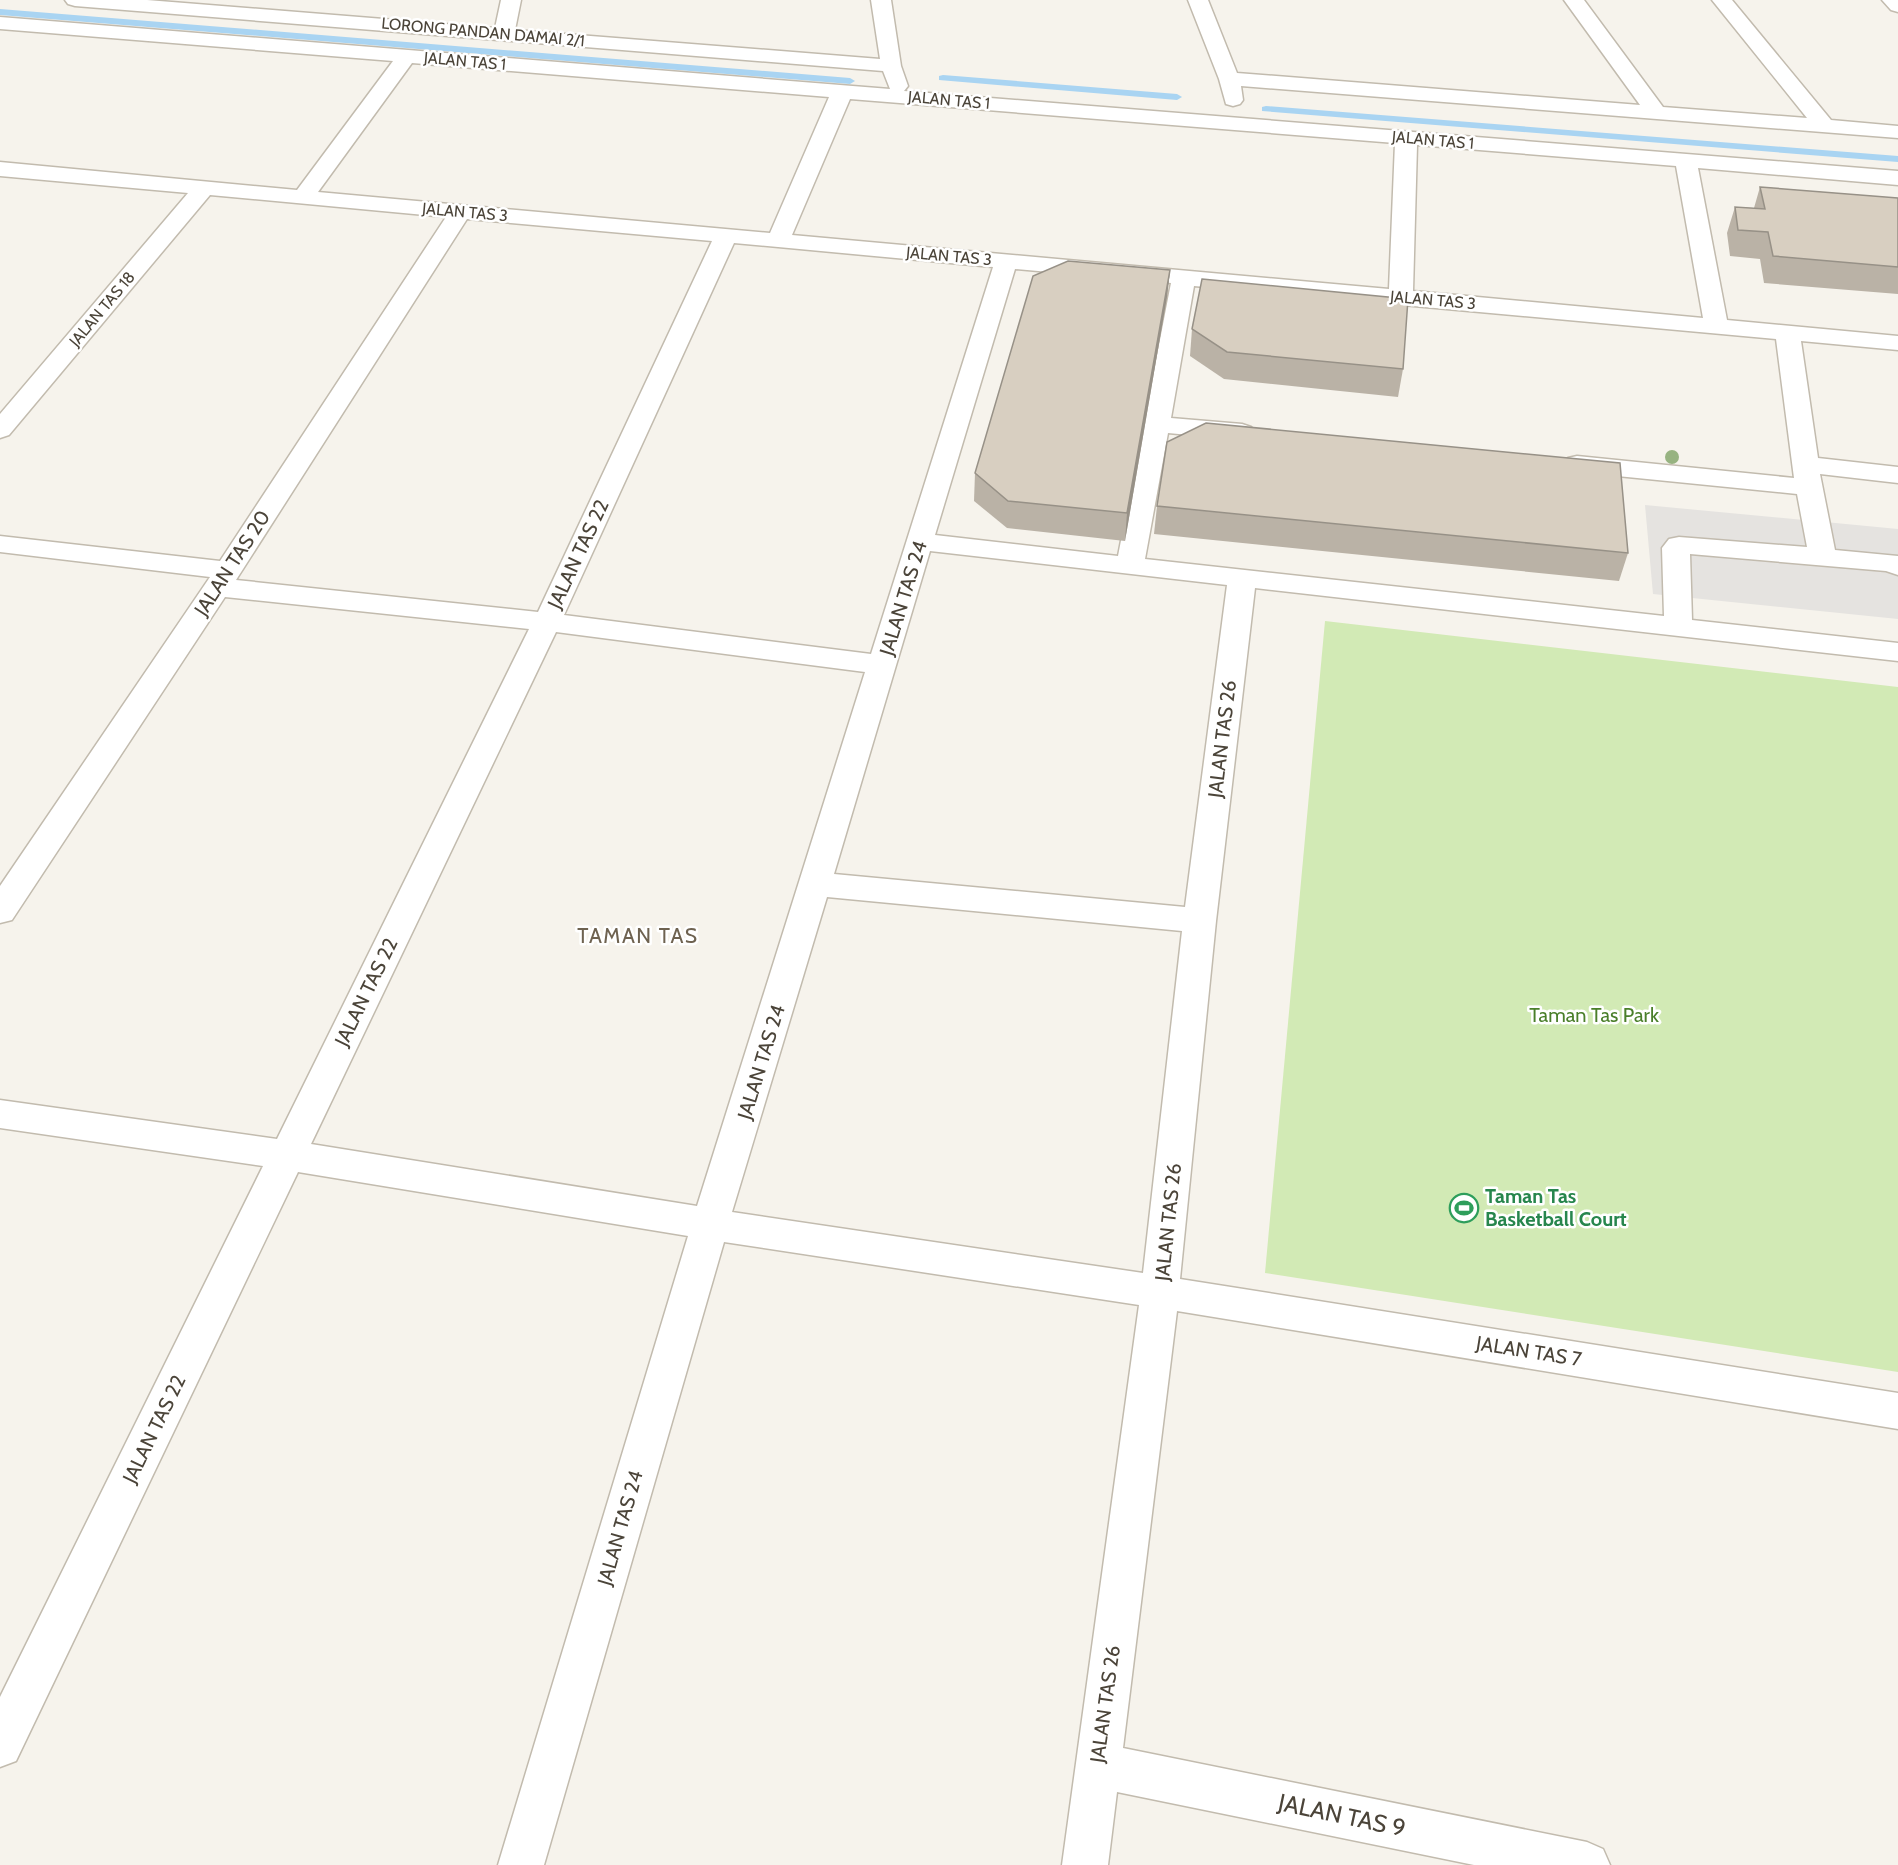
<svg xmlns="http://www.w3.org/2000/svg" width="1898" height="1865" viewBox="0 0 1898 1865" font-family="Cabin,sans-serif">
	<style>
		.green { fill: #d2eab5 }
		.parking { fill: #e5e3e0 }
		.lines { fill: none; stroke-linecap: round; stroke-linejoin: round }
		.stream { fill: #a9d4f2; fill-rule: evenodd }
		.minor-casing { stroke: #c2bbae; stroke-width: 3 }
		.minor { fill: #fff; fill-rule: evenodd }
		.tree { fill: #97b381 }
		.wall { fill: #bab2a6 }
		.shaded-wall { fill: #979187 }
		.building { fill: #d8cfc1; stroke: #979187; stroke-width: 1.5 }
		.labels { text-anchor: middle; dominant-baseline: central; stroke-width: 5; stroke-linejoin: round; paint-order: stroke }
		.far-street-label { font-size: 16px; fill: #4b4439; stroke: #fff }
		.street-label { font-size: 20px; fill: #4b4439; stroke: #fff }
		.park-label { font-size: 20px; fill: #4a7f2a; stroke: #fff }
		.leisure-label { font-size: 20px; font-weight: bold; fill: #27864d; stroke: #fff; text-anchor: start }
		.neighbourhood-label { font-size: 21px; letter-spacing: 1.5px; fill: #6e6250; stroke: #fff }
		.near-street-label { font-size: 24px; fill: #4b4439; stroke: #fff }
	</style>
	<rect width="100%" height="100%" fill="#f6f3ec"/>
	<polygon class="green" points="1325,621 1898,687 1898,1372 1265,1273"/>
	<polygon class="parking" points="1645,505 1898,529 1898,619 1653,594"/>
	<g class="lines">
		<g class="stream">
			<polygon points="0,9 850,78 855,81 850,84 0,15"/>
			<polygon points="943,75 1177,94 1182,97 1177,100 939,80 939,76"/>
			<polygon points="1266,106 1898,156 1898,162 1262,111 1262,107"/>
		</g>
		<g class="minor-casing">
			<g id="minor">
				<path d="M65,0h82l348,28 6,-28h20l-6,30 365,29 -9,-59h20l10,66 7,20 -4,5 994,80v14l-200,-17 29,152 171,16v14l-97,-9 17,117 80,9v16l-78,-9 15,76 63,6v19l-12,-4 -196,-17 2,66 206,23v18l-643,-73 -39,333 -36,358 718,114v36l-721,-118 -54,437 464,94 16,7 7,16h-136l-357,-73 -9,73h-46l77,-560 -415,-63 -180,623h-46l190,-629 -390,-64 -282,589 -16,6v-70l263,-531 -263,-38v-28l277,39 252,-510 -304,-32 -213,323 -12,3v-37l210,-309 -210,-25v-16l220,25 226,-344 -236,-22 -201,240 -9,3v-24l188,-221 -188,-17v-14l297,28 96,-129 -393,-32v-12l890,72 -7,-18 -808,-65 -7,-2zM412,63l417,34 -59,136 -452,-41zM850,99l545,44 -6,146 -597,-54zM1417,145l259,21 27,152 -290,-27zM467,219l245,22 -174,371 -302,-32zM734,243l259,24 -122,387 -307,-39zM1015,269l156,14 -53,273 -183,-21zM1194,286l582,53 18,139 -217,-22 -9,2 -4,6 4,6 9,2 220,22 10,53 -128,-10 -10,2 -7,9 2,68 -519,-57 23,-126 74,7 9,-3 4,-5 -4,-5 -9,-3 -71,-6zM930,551l297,34 -42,322 -351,-33zM556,632l309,40 -168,534 -386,-62zM827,897l355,34 -39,342 -411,-61z"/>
				<polygon points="1188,0 1208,0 1237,73 1640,105 1564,0 1584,0 1663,107 1807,118 1712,0 1732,0 1831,120 1898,126 1898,138 1241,86 1243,100 1240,104 1233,106 1226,104 1219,79"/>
				<polygon points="1882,0 1898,0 1898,12 1891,10"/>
			</g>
		</g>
		<use href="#minor" class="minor"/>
	</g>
	<circle class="tree" cx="1672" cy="457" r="7"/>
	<g class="wall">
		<polygon points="1760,187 1898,198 1898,294 1764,283 1760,259 1730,256 1727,233 1735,207 1754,208"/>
		<polygon points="1170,270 1167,297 1125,541 1007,528 974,501 975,473"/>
		<polygon points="1192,329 1403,369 1398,397 1224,379 1190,356"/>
		<polygon points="1157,506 1628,553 1619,581 1154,534"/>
	</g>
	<polygon class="shaded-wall" points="1170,270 1167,297 1125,541 1127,513"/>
	<g class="building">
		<polygon points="1760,187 1898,198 1898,267 1773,256 1768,232 1738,230 1735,207 1765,209"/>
		<polygon points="1068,261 1170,270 1127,513 1008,501 975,473 1033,276"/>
		<polygon points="1202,279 1408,299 1403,369 1227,352 1192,329"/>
		<polygon points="1206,423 1620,463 1628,553 1157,506 1167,442"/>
	</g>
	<defs>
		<g id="stadium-ring" transform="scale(1.5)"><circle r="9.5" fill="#fff" stroke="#2e9e5b" stroke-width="1.5"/><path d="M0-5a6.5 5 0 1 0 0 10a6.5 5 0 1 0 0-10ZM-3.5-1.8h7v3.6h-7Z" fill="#2e9e5b"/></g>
	</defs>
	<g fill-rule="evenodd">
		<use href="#stadium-ring" x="1464" y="1208"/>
	</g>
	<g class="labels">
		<g class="far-street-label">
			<text transform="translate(483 32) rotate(5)">LORONG PANDAN DAMAI 2/1</text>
			<text transform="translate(465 61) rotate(5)">JALAN TAS 1</text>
			<text transform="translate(949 100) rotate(5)">JALAN TAS 1</text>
			<text transform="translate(1433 140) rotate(5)">JALAN TAS 1</text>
			<text transform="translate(465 212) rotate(5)">JALAN TAS 3</text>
			<text transform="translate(949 256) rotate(5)">JALAN TAS 3</text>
			<text transform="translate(1433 300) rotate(5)">JALAN TAS 3</text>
			<text transform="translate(102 309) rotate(-50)">JALAN TAS 18</text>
		</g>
		<g class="street-label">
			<text transform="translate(578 554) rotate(-65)">JALAN TAS 22</text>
			<text transform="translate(232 563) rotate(-57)">JALAN TAS 20</text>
			<text transform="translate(903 598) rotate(-73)">JALAN TAS 24</text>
			<text transform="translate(1222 739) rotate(-83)">JALAN TAS 26</text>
			<text transform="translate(366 992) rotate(-64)">JALAN TAS 22</text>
			<text transform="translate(761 1062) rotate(-73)">JALAN TAS 24</text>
			<text transform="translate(1168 1222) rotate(-84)">JALAN TAS 26</text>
			<text transform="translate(1529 1351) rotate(9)">JALAN TAS 7</text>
			<text transform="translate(154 1429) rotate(-64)">JALAN TAS 22</text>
			<text transform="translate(620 1528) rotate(-74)">JALAN TAS 24</text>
			<text transform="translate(1105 1704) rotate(-82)">JALAN TAS 26</text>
		</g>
		<g class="park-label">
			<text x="1594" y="1015">Taman Tas Park</text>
		</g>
		<g class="leisure-label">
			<text x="1485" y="1196">Taman Tas<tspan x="1485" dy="23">Basketball Court</tspan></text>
		</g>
		<g class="neighbourhood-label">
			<text x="638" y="935">TAMAN TAS</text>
		</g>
		<g class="near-street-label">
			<text transform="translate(1342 1815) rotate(12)">JALAN TAS 9</text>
		</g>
	</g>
</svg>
